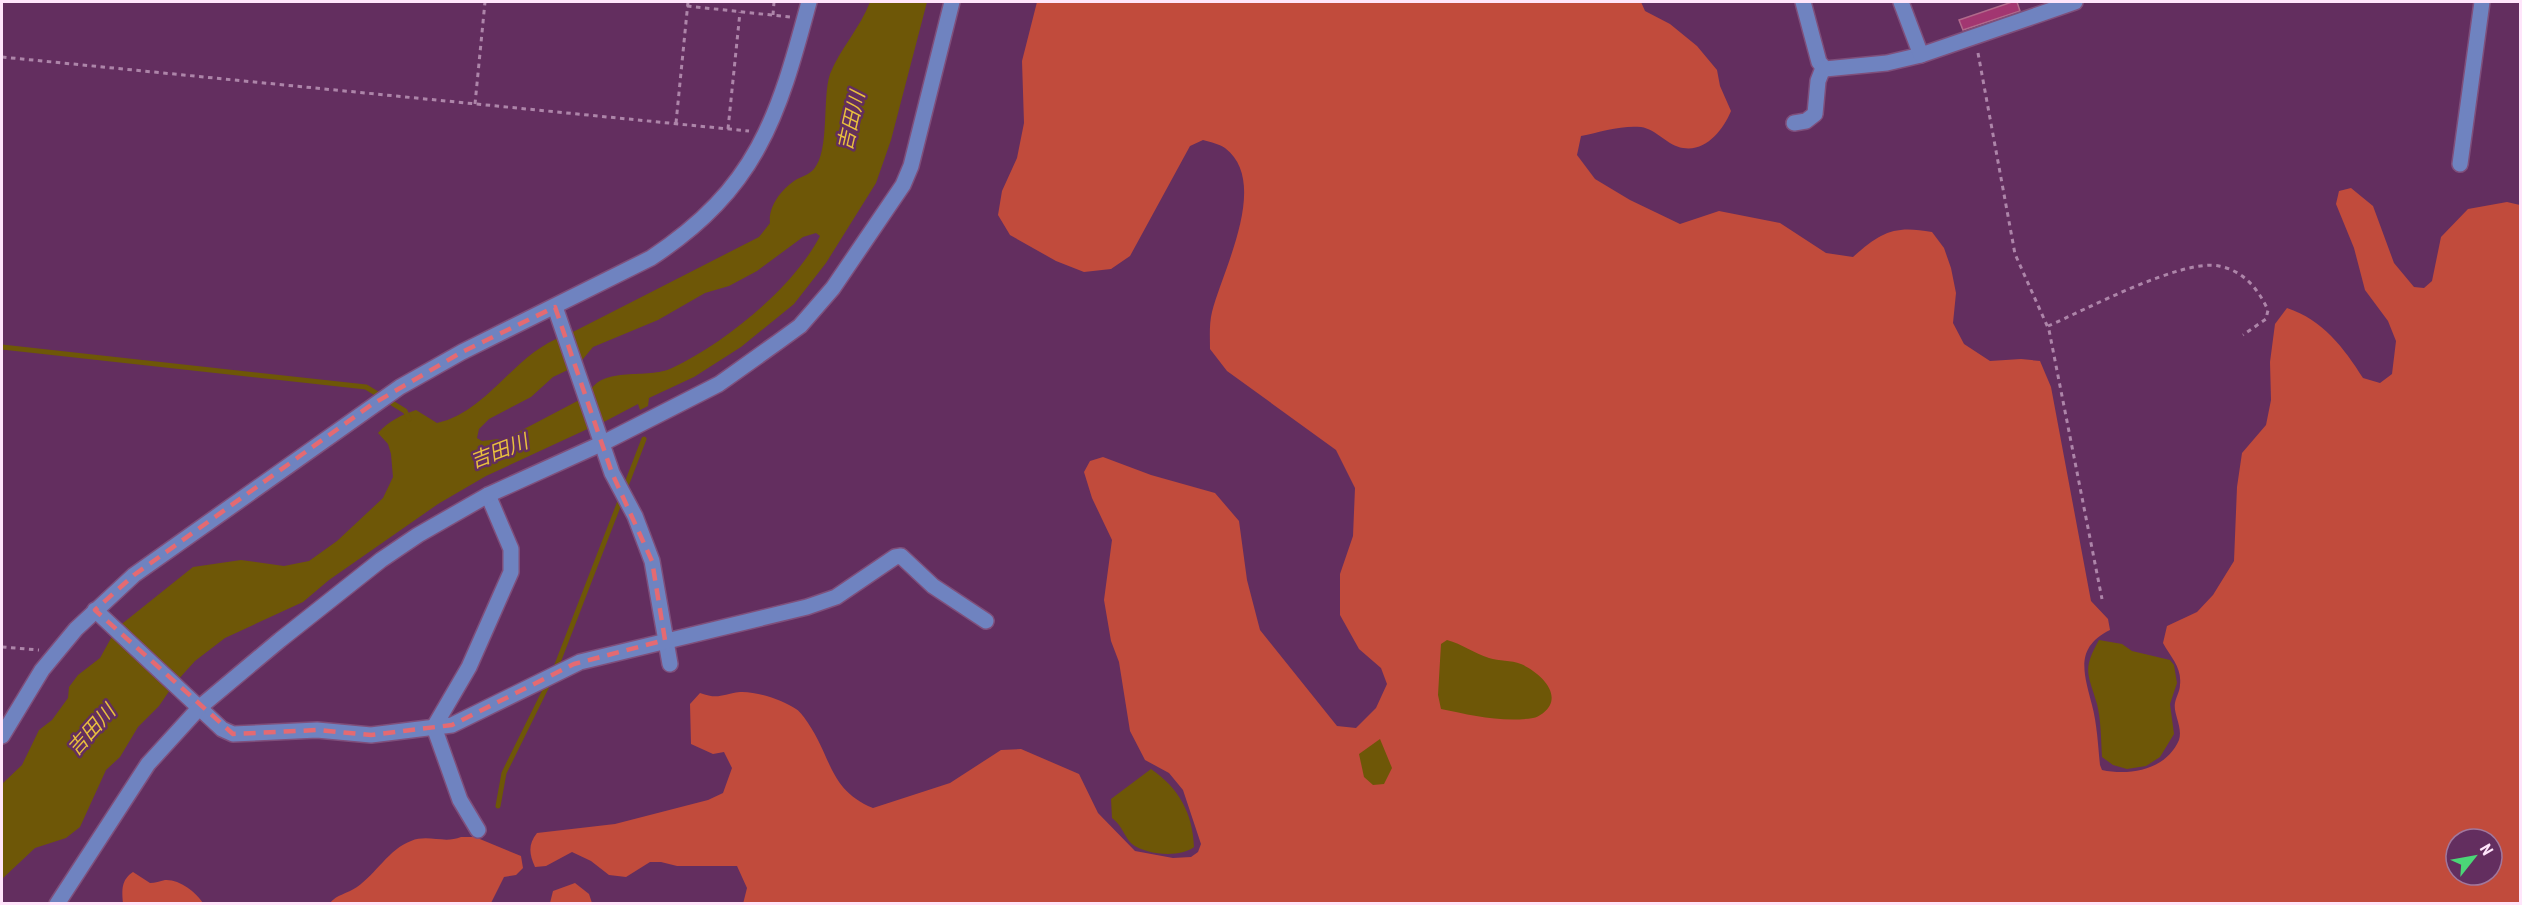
<svg xmlns="http://www.w3.org/2000/svg" width="2522" height="905" viewBox="0 0 2522 905" font-family="'Roboto Condensed','Noto Sans JP',sans-serif">
	<style>
		.forest { fill: #c14b3c; fill-rule: evenodd }
		.water { fill: #6e5707 }
		.lines { fill: none; stroke-linecap: round; stroke-linejoin: round }
		.stream { stroke: #6e5707; stroke-width: 5 }
		.building { fill: #a23671; stroke: #b1698b; stroke-width: 1.5 }
		.minor-casing { stroke: #7f4f7b; stroke-width: 18 }
		.path { stroke: #ad85a9; stroke-width: 3; stroke-dasharray: 4.5 4.5; stroke-linecap: butt }
		.minor { stroke: #6f83c0; stroke-width: 15 }
		.marked { fill: none; stroke: #e46a72; stroke-width: 4.5; stroke-dasharray: 12 8; stroke-linejoin: round }
		.labels { text-anchor: middle; dominant-baseline: central; stroke-width: 5; stroke-linejoin: round; paint-order: stroke }
		.water-label { font-size: 20px; font-style: italic; fill: #e8bf3e; stroke: #632e5f }
	</style>
	<rect width="100%" height="100%" fill="#632e5f"/>
	<g class="forest">
		<path d="M1037,2h604l4,9 25,13 27,22 20,24 3,16 11,25c-8,19 -25,41 -48,37 -15,-2 -27,-19 -42,-21 -19,-2 -41,5 -60,9l-4,19 18,24 35,21 50,24 39,-13 61,12 46,30 27,4c28,-25 41,-32 79,-25l12,16 7,20 5,25 -3,30 11,21 26,17 31,-2 19,2 11,26 40,214 17,18 2,11c-36,18 -26,43 -18,75 5,19 6,40 8,60l2,5c28,6 64,0 77,-30 4,-13 -6,-26 -4,-37 1,-6 5,-12 5,-18 2,-18 -9,-27 -17,-42l4,-17 30,-14 16,-17 21,-34 3,-74 5,-34 24,-28 5,-25 -1,-38 5,-38 12,-16c36,12 57,40 76,70l17,5 12,-9 4,-33 -8,-20 -23,-31 -11,-42 -18,-44 3,-13 12,-3 22,18 21,57 20,24 10,1 8,-7 9,-44 27,-28 39,-7 13,3v698l-1777,1 4,-16 -10,-22h-60l-16,-4h-11l-24,15 -17,-2 -18,-14 -19,-9 -26,14 -11,1c-6,-13 -7,-23 2,-34l78,-9 93,-24 15,-7 9,-25 -8,-16 -11,2 -22,-10 -1,-40 10,-11c19,7 22,1 40,-1 16,-1 43,8 56,17 5,3 9,10 12,14 24,35 21,67 65,85l77,-25 51,-33 20,-1 58,25 19,39 37,38 38,7 18,-1 7,-5 3,-8 -18,-54 -14,-17 -24,-13 -15,-29 -11,-69 -8,-21 -7,-41 8,-60 -20,-42 -8,-26 6,-11 13,-4 48,18 64,18 24,28 8,59 13,50 77,96 19,2 20,-20 11,-24 -6,-16 -22,-19 -19,-34v-41l13,-38 2,-48 -19,-38 -109,-79 -17,-22c0,-11 -1,-25 2,-37 11,-43 58,-130 13,-164 -6,-4 -15,-6 -22,-8l-13,6 -60,110 -19,13 -27,3 -28,-11 -46,-26 -12,-20 4,-24 15,-33 7,-35 -2,-62zM2456,839h36v36h-36z"/>
		<path d="M461,837h14l46,19 2,12 -7,7 -12,2 -13,26 -162,1c8,-10 18,-10 28,-17 19,-13 32,-38 54,-46 17,-7 33,3 50,-4z"/>
		<path d="M133,872l17,11c5,0 10,-2 15,-3 14,-1 31,12 38,23h-80c-1,-13 -2,-23 10,-31z"/>
		<polygon points="575,883 589,894 592,903 550,903 553,891"/>
	</g>
	<g class="water">
		<path d="M870,2h57l-36,138 -15,43 -50,80 -32,41 -53,43 -47,30 -45,21 -1,8 -8,4 -2,-6 -38,20 -11,-31c13,-28 59,-13 83,-25 53,-25 121,-80 148,-132l-4,-3 -13,4 -46,34 -28,15 -24,7 -47,27 -65,27 -15,18 -11,-30 192,-98 11,-14c-2,-16 11,-33 24,-42 6,-4 15,-6 20,-12 16,-19 8,-72 16,-95 10,-25 30,-46 40,-72z"/>
		<path d="M564,336l10,31 -21,10 -22,20 -42,22 -10,10 -2,9 5,3 25,-3 78,-41 9,29 -108,50 -48,28 -109,76 -26,22 -78,36 -30,23 -19,21 -58,-55 75,-60 48,-7 43,6 25,-5 28,-20 46,-43 10,-21 -2,-23 -3,-10 -10,-11c11,-12 23,-18 38,-23l21,13c51,-11 78,-71 127,-87z"/>
		<polygon points="115,631 174,684 159,706 138,727 120,757 106,770 80,827 66,838 35,848 2,879 2,784 22,765 39,730 52,720 68,698 69,687 78,675 100,658"/>
		<path d="M1447,640c15,4 27,13 42,18 10,3 22,2 32,6 14,6 37,24 29,41 -3,6 -11,12 -17,13 -30,5 -63,-3 -92,-9l-3,-14 3,-51z"/>
		<path d="M2099,640l23,4 10,7 38,9 4,5 3,18 -7,21 4,30 -14,23 -14,9 -19,3 -14,-4 -11,-8c-1,-18 -1,-37 -5,-53 -9,-30 -15,-34 2,-64z"/>
		<polygon points="1380,739 1392,768 1384,784 1373,785 1364,777 1359,754"/>
		<path d="M1151,769c28,19 42,45 43,78 -14,11 -48,8 -62,-3 -8,-7 -9,-18 -20,-26l-1,-19z"/>
	</g>
	<g class="lines">
		<g class="stream">
			<polyline points="2,347 366,387 405,411 409,419"/>
			<polyline points="555,670 644,439"/>
			<polyline points="498,806 504,773 549,682"/>
		</g>
	</g>
	<polygon class="building" points="2012,2 2017,2 2020,11 1963,30 1959,20"/>
	<g class="lines">
		<g class="minor-casing">
			<g id="minor">
				<polyline points="1803,2 1819,62 1825,69 1887,63 1921,55"/>
				<polyline points="1901,2 1921,55 2075,2"/>
				<polyline points="1794,123 1806,121 1815,114 1818,81 1823,68"/>
				<polyline points="2460,164 2482,2"/>
				<polyline points="555,307 612,473 635,516 652,561 670,664"/>
				<polyline points="95,610 222,729 233,734 317,730 371,735 452,725 580,662 807,607 836,597 895,557 901,556 933,586 986,621"/>
				<path d="M2,736l40,-66 34,-41 58,-54 266,-188 62,-35 189,-94c106,-70 127,-140 158,-256"/>
				<polyline points="478,830 460,800 434,727 469,667 511,572 511,549 488,495"/>
				<polyline points="57,904 148,764 200,707 280,640 381,560 418,535 488,495 603,443 719,384 778,342 800,326 833,288 903,185 911,166 952,2"/>
			</g>
		</g>
		<g class="path">
			<polyline points="687,6 790,17"/>
			<polyline points="773,15 774,2"/>
			<polyline points="1978,53 2015,254 2049,330 2102,599"/>
			<polyline points="2,57 749,131"/>
			<polyline points="475,104 485,2"/>
			<polyline points="676,123 688,2"/>
			<polyline points="728,129 740,12"/>
			<path d="M2048,326c37,-16 135,-68 171,-60 25,5 39,23 49,44l-2,9 -23,16"/>
			<polyline points="2,647 39,650"/>
		</g>
		<use href="#minor" class="minor"/>
	</g>
	<path class="marked" d="M555,307l57,166 40,88 13,79 -91,24 -122,61 -81,10 -54,-5 -84,4 -138,-124 39,-35 237,-170 91,-53z"/>
	<g class="labels">
		<g class="water-label">
			<text transform="translate(851 121) rotate(-77)">吉田川</text>
			<text transform="translate(499 451) rotate(-21)">吉田川</text>
			<text transform="translate(91 730) rotate(-48)">吉田川</text>
		</g>
	</g>
	<rect width="2522" height="905" fill="none" stroke="#ffe5fb" stroke-width="6"/>
	<g transform="translate(2474 857) rotate(59)"><circle r="28" fill="#632e5f" stroke="#a1779d" stroke-width="1.5"/>
	<path d="M0-4.5L10 22L0 15L-10 22Z" fill="#4bd677"/>
	<text y="-9" font-size="16" font-weight="bold" text-anchor="middle" fill="#ffe5fb">N</text>
	</g>
</svg>
